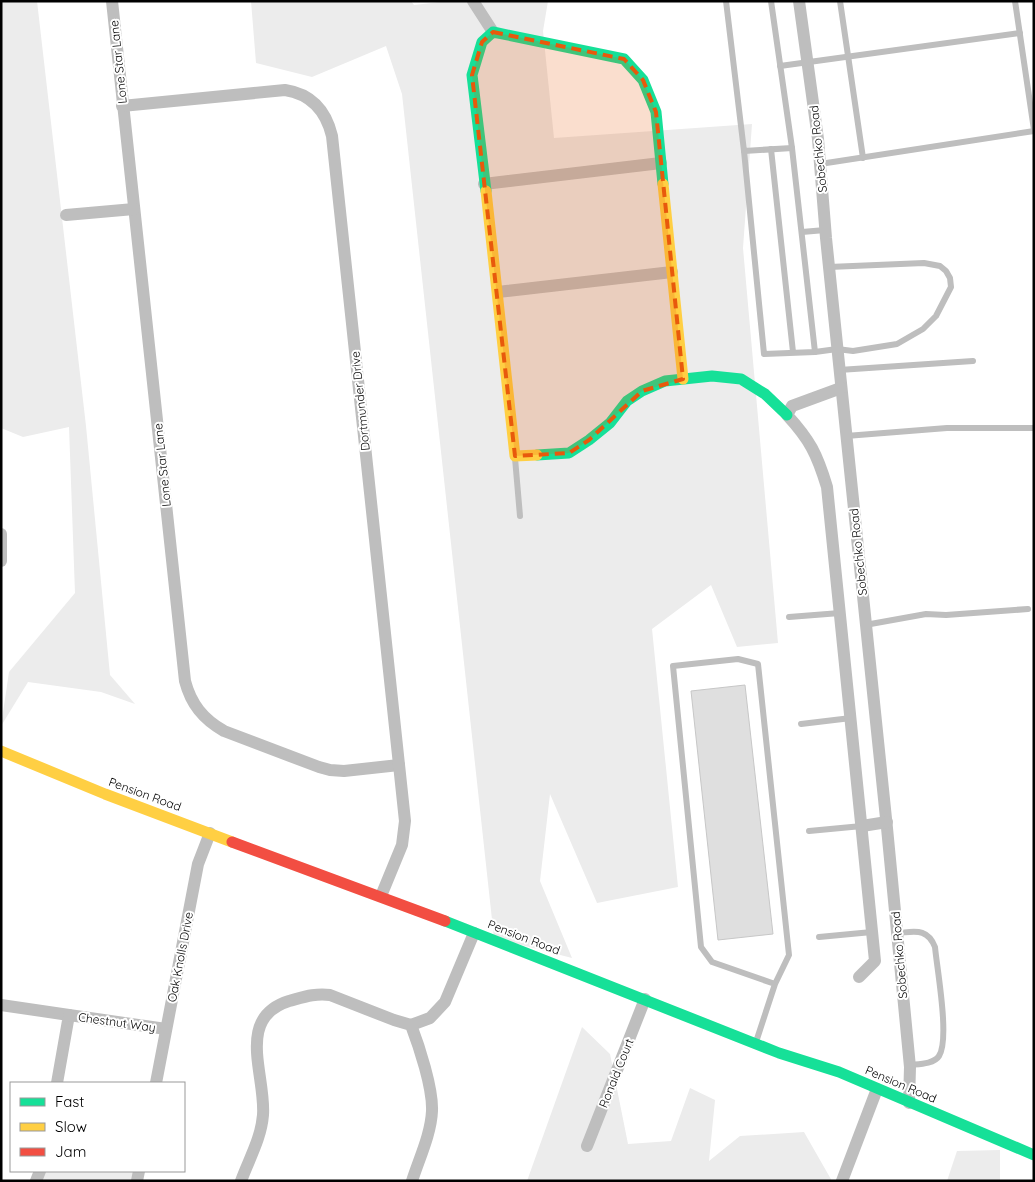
<svg xmlns="http://www.w3.org/2000/svg" width="1035" height="1182" viewBox="0 0 1035 1182" font-family="Quicksand,sans-serif">
	<style>
		.green { fill: #ececec }
		.building { fill: #dfdfdf; stroke: #c7c7c7 }
		.lines { fill: none; stroke-linecap: round; stroke-linejoin: round }
		.lane { stroke: #bebebe; stroke-width: 6 }
		.street { stroke: #bebebe; stroke-width: 12 }
		.fast { stroke: #16e098; stroke-width: 11 }
		.slow { stroke: #ffcf43; stroke-width: 11 }
		.jam { stroke: #f24e42; stroke-width: 11 }
		.marked { fill: #e8590c; fill-opacity: 0.2; stroke: #e8590c; stroke-width: 4; stroke-dasharray: 10 6; stroke-linejoin: round }
		.labels { text-anchor: middle; dominant-baseline: central; stroke-width: 4; stroke-linejoin: round; paint-order: stroke }
		.street-label { font-size: 12px; fill: #000; stroke: #fff }
	</style>
	<rect width="100%" height="100%" fill="#fff"/>
	<g class="green">
		<polygon points="1,1 37,1 86,426 110,675 135,704 101,692 28,682 1,726 9,672 75,593 69,427 23,437 1,428"/>
		<polygon points="251,1 411,1 414,5 450,1 548,1 543,31 554,138 752,124 743,248 778,643 737,647 711,585 652,629 678,887 597,903 550,794 540,881 572,958 494,938 402,94 386,46 312,77 256,63"/>
		<polygon points="582,1027 610,1054 628,1144 671,1141 690,1088 715,1100 709,1161 740,1136 804,1132 832,1181 527,1181"/>
		<polygon points="1000,1150 1000,1181 947,1181 957,1151"/>
		<polygon points="40,1171 140,1171 138,1181 36,1181"/>
	</g>
	<polygon class="building" points="745,685 773,934 718,940 691,691"/>
	<g class="lines">
		<g class="lane">
			<polyline points="726,1 744,151 792,148 771,1"/>
			<polyline points="840,1 863,158"/>
			<polyline points="1015,1 1034,130"/>
			<polyline points="780,66 1020,33"/>
			<polyline points="771,149 793,352"/>
			<polyline points="744,151 764,354 815,352 792,148"/>
			<polyline points="820,164 1034,131"/>
			<polyline points="802,232 825,230"/>
			<polyline points="815,352 837,349 853,351 897,344 923,329 936,316 951,287 950,278 946,271 940,266 924,263 829,267"/>
			<polyline points="839,370 973,361"/>
			<polyline points="846,436 947,428 1034,428"/>
			<polyline points="515,458 520,516"/>
			<polyline points="789,617 840,613"/>
			<polyline points="865,625 926,614 946,615 1028,609"/>
			<polyline points="801,724 851,718"/>
			<polyline points="809,831 862,826"/>
			<path d="M897,933c17,-1 30,-6 38,14 2,22 15,92 4,109 -5,8 -20,8 -29,9"/>
			<polyline points="819,937 872,932"/>
			<polyline points="756,1042 775,984 789,955 758,664 738,659 673,666 701,947 712,962 775,984"/>
		</g>
		<g class="street">
			<path d="M112,1l73,680c6,23 18,38 39,50l95,36 11,3 14,1 55,-6"/>
			<polyline points="473,1 493,32"/>
			<polyline points="799,1 818,139 826,238 887,828 910,1067 909,1103"/>
			<path d="M122,106l163,-16c26,4 41,21 47,46l73,685 -3,24 -21,51"/>
			<polyline points="484,184 661,163"/>
			<polyline points="66,215 134,209"/>
			<polyline points="498,292 672,272"/>
			<path d="M841,388l-49,18 -5,9c23,25 30,39 40,72l48,474 -16,16"/>
			<polyline points="1,534 1,561"/>
			<polyline points="862,826 887,822"/>
			<polyline points="1,1005 69,1015 57,1083"/>
			<polyline points="69,1015 166,1029"/>
			<polyline points="411,1025 430,1018 445,1002 474,933"/>
			<polyline points="156,1083 198,864 210,833"/>
			<polyline points="587,1146 645,999"/>
			<polyline points="36,1181 40,1171"/>
			<polyline points="137,1181 139,1171"/>
			<path d="M241,1181c8,-22 20,-42 22,-66 3,-40 -28,-97 26,-114 15,-4 26,-8 41,-6l64,25 17,5c8,21 22,63 21,86 -1,23 -13,48 -20,70"/>
			<polyline points="842,1181 877,1089"/>
		</g>
		<g class="fast">
			<polyline points="486,191 472,75 482,42 493,32 624,59 643,80 656,112 663,184"/>
			<polyline points="537,455 569,453 589,440 610,423 627,401 642,391 665,381 712,376 741,379 765,394 787,415"/>
			<polyline points="445,921 779,1053 839,1072 1034,1155"/>
		</g>
		<g class="slow">
			<polyline points="663,184 683,379"/>
			<polyline points="486,191 515,456 537,455"/>
			<polyline points="1,751 105,794 232,842"/>
		</g>
		<polyline class="jam" points="232,842 445,921"/>
	</g>
	<path class="marked" d="M493,32l131,27 19,21 13,32 27,267 -41,12 -53,49 -20,13 -54,3 -43,-381 10,-33z"/>
	<g class="labels">
		<g class="street-label">
			<text transform="translate(118 62) rotate(-96)">Lone Star Lane</text>
			<text transform="translate(818 149) rotate(-96)">Sobechko Road</text>
			<text transform="translate(360 401) rotate(-96)">Dortmunder Drive</text>
			<text transform="translate(162 465) rotate(-96)">Lone Star Lane</text>
			<text transform="translate(858 552) rotate(-96)">Sobechko Road</text>
			<text transform="translate(145 794) rotate(20)">Pension Road</text>
			<text transform="translate(524 937) rotate(21)">Pension Road</text>
			<text transform="translate(899 955) rotate(-95)">Sobechko Road</text>
			<text transform="translate(180 957) rotate(-79)">Oak Knolls Drive</text>
			<text transform="translate(117 1022) rotate(8)">Chestnut Way</text>
			<text transform="translate(616 1073) rotate(-68)">Ronald Court</text>
			<text transform="translate(901 1084) rotate(23)">Pension Road</text>
		</g>
	</g>
	<rect width="1035" height="1182" fill="none" stroke="#000000" stroke-width="5"/>
	<rect x="10" y="1082" width="175" height="90" fill="#ffffff" stroke="#999999"/>
	<rect x="20" y="1098" width="25" height="8" fill="#16e098" stroke="#999999"/>
	<text x="55" y="1107" font-size="15" fill="#000000">Fast</text>
	<rect x="20" y="1123" width="25" height="8" fill="#ffcf43" stroke="#999999"/>
	<text x="55" y="1132" font-size="15" fill="#000000">Slow</text>
	<rect x="20" y="1148" width="25" height="8" fill="#f24e42" stroke="#999999"/>
	<text x="55" y="1157" font-size="15" fill="#000000">Jam</text>
</svg>
